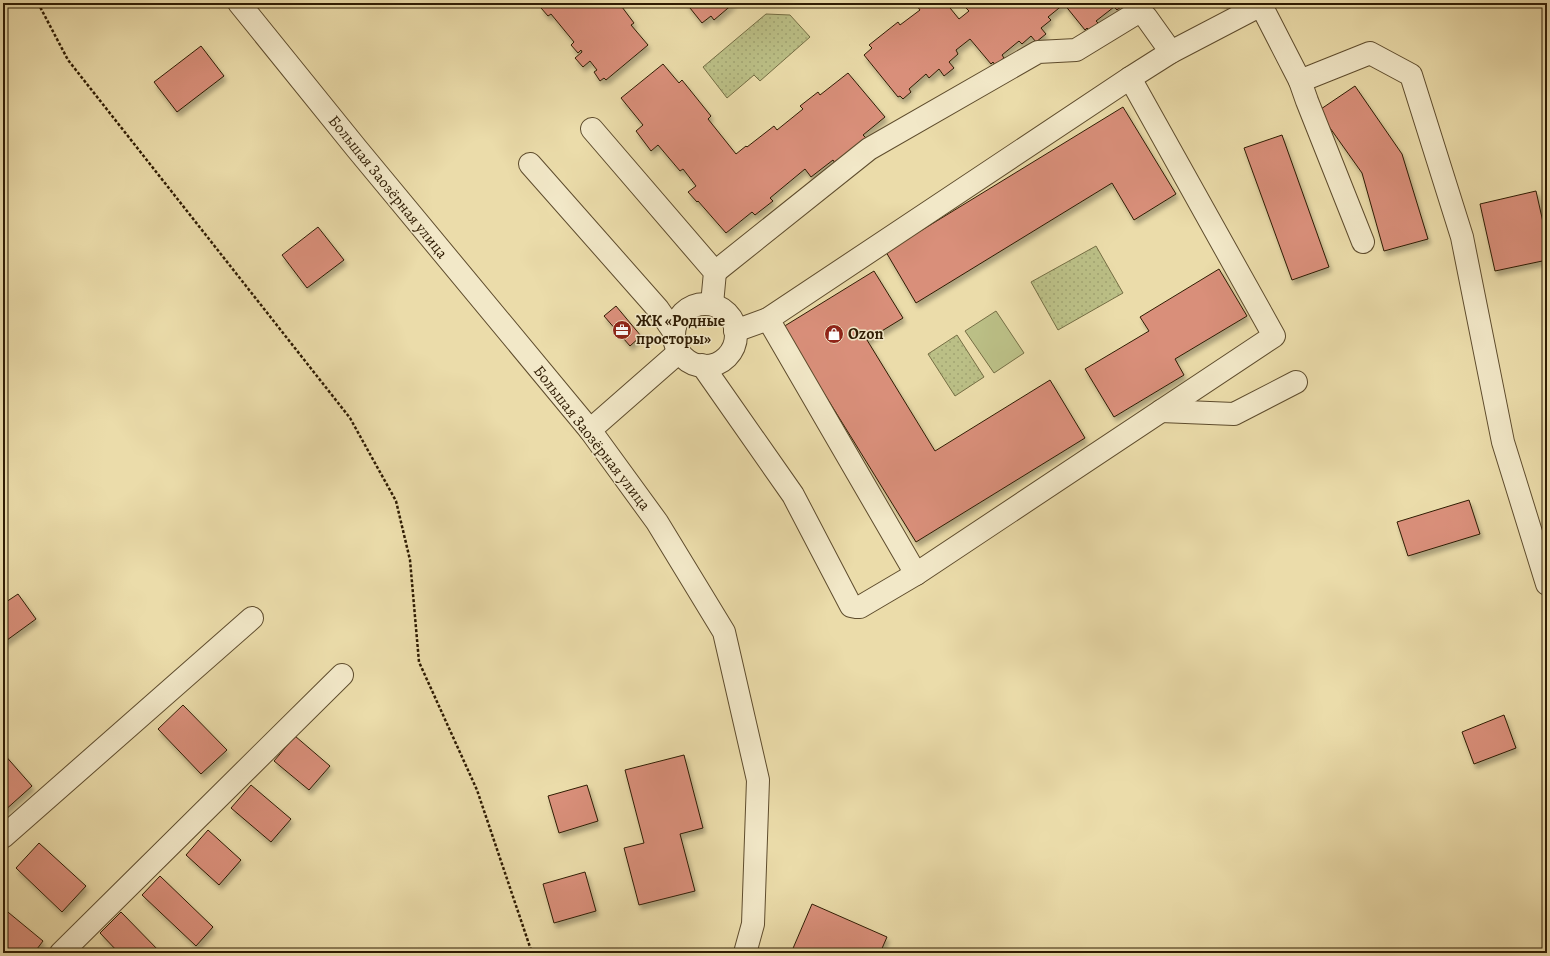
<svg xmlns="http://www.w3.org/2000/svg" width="1550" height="956" viewBox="0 0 1550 956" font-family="Alegreya,serif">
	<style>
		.park { fill: url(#park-dots); stroke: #756e44 }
		.pitch { fill: #bbbf86; stroke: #756e44 }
		.building { fill: #d98f7a; stroke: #2f1c03; filter: url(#shadow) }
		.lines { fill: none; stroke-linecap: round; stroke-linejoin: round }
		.minor-casing { stroke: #5e4c2d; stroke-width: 24 }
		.path { stroke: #2f1c03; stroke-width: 2.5; stroke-dasharray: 3 2; stroke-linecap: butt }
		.minor { stroke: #f2e8c8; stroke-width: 22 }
		.labels { text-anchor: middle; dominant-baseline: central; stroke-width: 3; stroke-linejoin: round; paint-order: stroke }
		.street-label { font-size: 16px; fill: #2f1c03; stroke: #f2e8c8 }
		.poi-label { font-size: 16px; font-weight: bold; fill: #2f1c03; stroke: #f2e8c8; text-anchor: start }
	</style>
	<defs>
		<pattern id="park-dots" width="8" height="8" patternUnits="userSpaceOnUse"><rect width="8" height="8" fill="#bbbf86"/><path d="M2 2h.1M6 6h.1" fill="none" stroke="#a1a472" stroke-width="1.8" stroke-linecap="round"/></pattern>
		<filter id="shadow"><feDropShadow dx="2.5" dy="4.5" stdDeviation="2" flood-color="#0004"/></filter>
	</defs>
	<rect width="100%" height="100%" fill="#ebdcaa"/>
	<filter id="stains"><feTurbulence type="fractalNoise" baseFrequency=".005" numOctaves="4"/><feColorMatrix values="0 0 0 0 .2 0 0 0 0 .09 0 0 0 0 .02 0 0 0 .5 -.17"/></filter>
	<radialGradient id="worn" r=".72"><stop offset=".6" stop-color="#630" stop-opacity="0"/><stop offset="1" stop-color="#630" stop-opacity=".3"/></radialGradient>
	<g class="park">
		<polygon points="766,14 790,15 810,37 760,81 754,75 727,98 703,67"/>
		<polygon points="1096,246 1123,293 1058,330 1031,282"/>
		<polygon points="957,335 984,377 955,396 928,354"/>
	</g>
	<polygon class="pitch" points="996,311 1024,353 994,373 965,331"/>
	<g class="building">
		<polygon points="542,3 619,3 634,23 631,25 648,45 606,80 604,78 600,81 594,72 597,70 590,61 583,67 575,58 582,52 581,50 578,53 571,45 574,42 551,14 548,16 541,8 544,6"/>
		<polygon points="686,3 734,3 714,20 711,16 702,23"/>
		<polygon points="921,3 946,3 959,19 969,11 966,8 971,3 1126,3 1117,10 1114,7 1096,21 1099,24 1090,31 1087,28 1085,30 1064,4 1048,17 1051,20 1041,28 1046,34 1036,42 1031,36 1022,44 1019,41 1002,55 1004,58 995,65 993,62 991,64 970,39 956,50 958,54 949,62 954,68 944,76 939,69 929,78 926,74 909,89 911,92 903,99 900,96 898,97 864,55 872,48 869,45 898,22 900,25 920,10 917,6"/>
		<polygon points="1221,3 1233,3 1227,8"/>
		<polygon points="201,46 224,76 177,112 154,82"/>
		<polygon points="663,64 679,83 682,80 711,116 708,119 736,154 746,146 747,147 774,126 777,130 803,109 800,106 818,92 820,95 848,73 885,117 863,135 866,138 835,163 833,160 811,177 805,169 770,198 773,201 755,215 752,212 726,233 698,201 697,202 688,192 696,186 683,169 680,171 658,145 651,151 636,131 643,125 621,98"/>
		<polygon points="1355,86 1402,154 1428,239 1384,251 1362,173 1318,111"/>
		<polygon points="1123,107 1176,194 1134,220 1112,183 916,303 886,252"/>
		<polygon points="1282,135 1329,267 1292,280 1244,148"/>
		<polygon points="1536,191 1547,240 1547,260 1495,271 1480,204"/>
		<polygon points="318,227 344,260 307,288 282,255"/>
		<polygon points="1219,269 1247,316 1175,359 1184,375 1114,417 1085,369 1149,331 1140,317"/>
		<polygon points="874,271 903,318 867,340 935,451 1050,380 1085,438 916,542 783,327"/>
		<polygon points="616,306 641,336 630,346 604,316"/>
		<polygon points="1469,500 1480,534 1408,556 1397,522"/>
		<polygon points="18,594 36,619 3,643 3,604"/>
		<polygon points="183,705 227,750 201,774 158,729"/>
		<polygon points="1504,715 1516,748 1474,764 1462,732"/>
		<polygon points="295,736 330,766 309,790 274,761"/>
		<polygon points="3,753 32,786 3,812"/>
		<polygon points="684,755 703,828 680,834 695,891 639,905 624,848 644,843 625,770"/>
		<polygon points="251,785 291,819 271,842 231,808"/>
		<polygon points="587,785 598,821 559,833 548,796"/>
		<polygon points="208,830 241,860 219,885 186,855"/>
		<polygon points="39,843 86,886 62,912 16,868"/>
		<polygon points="585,872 596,911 554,923 543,884"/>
		<polygon points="160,876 213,927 196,946 142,895"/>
		<polygon points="812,904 887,937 880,953 791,953"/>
		<polygon points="3,908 43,941 34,953 11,953 3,947"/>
		<polygon points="121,912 161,953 119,953 100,933"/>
		<polygon points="496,948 500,953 491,953"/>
	</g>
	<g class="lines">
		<g class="minor-casing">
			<g id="minor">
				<polyline points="239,3 357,149 590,430 657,522 724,632 758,780 753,924 745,953"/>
				<polyline points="1300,81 1307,101 1363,242"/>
				<polyline points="592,129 715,272 712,304"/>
				<polyline points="530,164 658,309 674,332"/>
				<polyline points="715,272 869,149 1038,52 1076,50 1135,14 1141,12 1146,17 1171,52"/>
				<circle cx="705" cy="335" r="31"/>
				<polyline points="768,319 916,574 1274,336 1130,78"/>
				<polyline points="735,331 768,319 1130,78 1171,52 1261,5 1300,81 1370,53 1411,75 1462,237 1503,442 1547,584"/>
				<polyline points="702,365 793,495 851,606 856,607 860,607 916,574"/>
				<polyline points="1161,411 1234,414 1296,382"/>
				<polyline points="590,430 679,352"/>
				<polyline points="3,837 252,618"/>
				<polyline points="61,953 342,675"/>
			</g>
		</g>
		<polyline class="path" points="38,3 68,60 350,418 396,501 410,560 419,662 477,790 532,953"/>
		<use href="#minor" class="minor"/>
	</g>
	<defs>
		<g id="office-disc" transform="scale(1)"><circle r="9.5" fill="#8f2418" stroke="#f2e8c8"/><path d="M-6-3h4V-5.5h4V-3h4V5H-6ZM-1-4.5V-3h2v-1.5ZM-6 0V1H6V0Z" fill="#fff"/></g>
		<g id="shop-disc" transform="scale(1)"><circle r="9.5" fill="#8f2418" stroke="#f2e8c8"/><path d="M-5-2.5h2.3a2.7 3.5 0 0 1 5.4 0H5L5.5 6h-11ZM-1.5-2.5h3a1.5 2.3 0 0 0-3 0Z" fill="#fff"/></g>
	</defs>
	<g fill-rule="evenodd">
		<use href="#office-disc" x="622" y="330"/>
		<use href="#shop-disc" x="834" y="334"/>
	</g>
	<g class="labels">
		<g class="street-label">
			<text transform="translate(388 187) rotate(51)">Большая Заозёрная улица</text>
			<text transform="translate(592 438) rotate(52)">Большая Заозёрная улица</text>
		</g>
		<g class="poi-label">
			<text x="636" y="321">ЖК «Родные<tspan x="636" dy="18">просторы»</tspan></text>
			<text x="848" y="334">Ozon</text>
		</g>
	</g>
	<rect width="1550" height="956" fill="none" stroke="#ebdcaa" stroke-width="16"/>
	<rect x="4" y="4" width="1542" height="948" fill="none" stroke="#2f1c03" stroke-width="2"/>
	<rect x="8" y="8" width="1534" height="940" fill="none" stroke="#2f1c03"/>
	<rect width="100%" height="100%" filter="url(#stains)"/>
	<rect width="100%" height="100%" fill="url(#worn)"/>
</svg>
